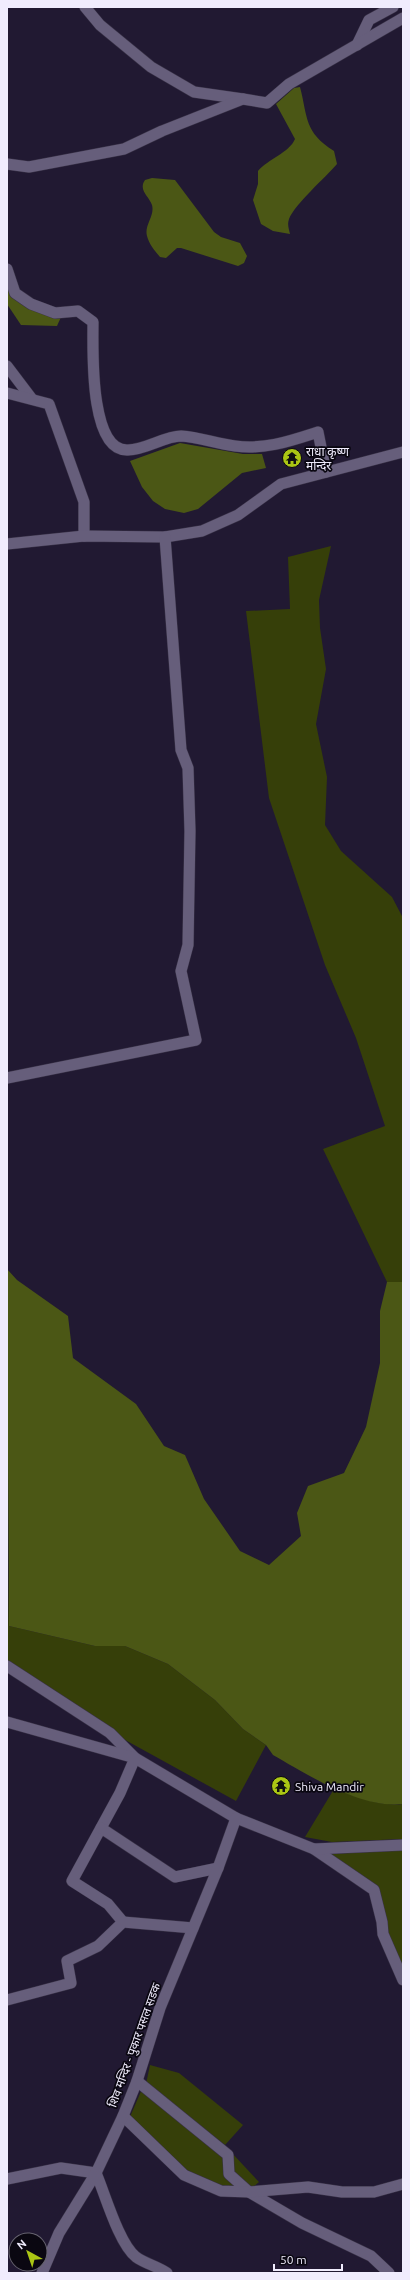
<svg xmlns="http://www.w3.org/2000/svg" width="410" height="2280" viewBox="0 0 410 2280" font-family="Ubuntu,'Noto Sans Devanagari',sans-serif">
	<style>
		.green { fill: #363f09 }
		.forest { fill: #4b5715 }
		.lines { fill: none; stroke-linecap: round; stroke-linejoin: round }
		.street-casing { stroke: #393247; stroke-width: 12 }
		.street { stroke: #665e7b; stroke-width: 11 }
		.labels { text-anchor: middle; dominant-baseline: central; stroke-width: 3.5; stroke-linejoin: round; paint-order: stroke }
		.poi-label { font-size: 12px; fill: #f0ecfd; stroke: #0a0711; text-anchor: start }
		.street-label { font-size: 12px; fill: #f0ecfd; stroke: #0a0711 }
	</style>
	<rect width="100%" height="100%" fill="#211932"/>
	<g class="green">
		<polygon points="331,546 319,600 320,628 326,669 316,724 327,777 325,825 341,851 392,897 403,918 403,1282 387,1282 323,1149 385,1126 356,1038 325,965 269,798 246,611 290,609 288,557"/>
		<polygon points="7,1512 9,1626 95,1646 125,1646 168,1664 215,1700 243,1729 266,1745 236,1801 127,1741 7,1660"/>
		<path d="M334,1789c21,7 46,18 69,15v35l-71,3 -27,-5z"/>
		<polygon points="403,1850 403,1967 387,1930 378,1888 328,1854"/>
		<polygon points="150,2065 179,2073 243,2125 225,2145 146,2084"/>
		<path d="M142,2089l81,66 16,32c-46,1 -78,-39 -110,-68z"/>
		<polygon points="231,2152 259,2182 252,2188 233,2173"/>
	</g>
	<g class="forest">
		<path d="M300,87c8,31 4,45 34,64l3,13c-12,14 -42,40 -48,55 -2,6 0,10 1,15l-17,-3 -12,-7 -8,-24 5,-16v-13c10,-12 31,-18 37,-32l-19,-35 18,-16z"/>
		<path d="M152,178l23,2 39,52 7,5 19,6 7,13 -3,7 -6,3 -57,-18h-4l-11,10 -6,-1c-5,-6 -11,-13 -13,-21 -3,-11 8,-20 5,-31 -3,-9 -14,-15 -7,-25z"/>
		<polygon points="7,284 61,317 57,326 21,325 7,304"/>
		<polygon points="180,443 243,454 262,454 266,468 242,473 198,509 184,513 165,509 153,501 142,487 130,461"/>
		<path d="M7,1269l10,11 51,36 5,42 63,46 28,42 21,9 19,44 36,52 29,14 32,-29 -4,-23 11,-27 36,-13 22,-46 14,-64v-52l7,-29h16v522c-42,5 -95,-29 -130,-49l-7,-10 -23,-16 -28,-29 -47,-36 -43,-18h-30l-86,-20z"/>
	</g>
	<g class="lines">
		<g class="street-casing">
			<g id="street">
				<polyline points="85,7 100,25 151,67 194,92 243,99"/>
				<polyline points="357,45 369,20 393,7"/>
				<polyline points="7,164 29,167 124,149 162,131 243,99 267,103 289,84 403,18"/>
				<path d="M7,269l8,24 16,11 24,9 23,-2 15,11c0,27 -4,130 35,128 17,0 37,-14 53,-14 18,1 36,8 54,10 30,4 55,-5 83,-14l8,40"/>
				<polyline points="7,366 32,399"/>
				<polyline points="7,393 49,404 84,502 84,536"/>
				<polyline points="7,544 84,536 165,537 202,531 238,515 281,484 403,452"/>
				<polyline points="7,1078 196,1040 181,971 188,945 190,831 188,768 181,750 165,537"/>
				<polyline points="7,1666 110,1733 135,1758 236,1818 314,1849 374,1890 382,1922 383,1934 403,1980"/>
				<polyline points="7,1722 135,1758 120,1793 72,1881 108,1904 123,1922"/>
				<polyline points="101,1828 175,1877 218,1868"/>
				<polyline points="314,1849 403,1845"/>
				<polyline points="7,2000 71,1983 67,1961 98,1946 123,1922 193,1928"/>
				<polyline points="137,2081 228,2155 229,2174 249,2192 302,2223 371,2256 389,2273"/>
				<polyline points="123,2116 184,2175 221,2191 249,2192 308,2187 342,2192 374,2192 403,2184"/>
				<path d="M7,2179l54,-11 35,5c9,21 23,71 40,84 10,7 21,9 31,16"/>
				<polyline points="42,2273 59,2233 96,2173 123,2116 137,2081 160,2008 218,1868 236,1818"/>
			</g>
		</g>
		<use href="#street" class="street"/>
	</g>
	<defs>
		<g id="temple-disc" transform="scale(1)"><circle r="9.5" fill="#abc614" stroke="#0a0711"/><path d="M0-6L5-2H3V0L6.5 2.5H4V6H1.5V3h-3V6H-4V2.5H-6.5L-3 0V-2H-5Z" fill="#111"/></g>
	</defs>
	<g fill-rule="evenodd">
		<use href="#temple-disc" x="292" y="458"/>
		<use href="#temple-disc" x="281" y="1786"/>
	</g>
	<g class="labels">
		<g class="poi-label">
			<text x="306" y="451">राधा कृष्ण<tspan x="306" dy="14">मन्दिर</tspan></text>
			<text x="295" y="1786">Shiva Mandir</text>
		</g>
		<g class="street-label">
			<text transform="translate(134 2045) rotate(-70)">शिव मन्दिर - पुकार पसल सडक</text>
		</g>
	</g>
	<rect width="410" height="2280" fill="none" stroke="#f0ecfd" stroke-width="16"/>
	<g transform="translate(28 2252) rotate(320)"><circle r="19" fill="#0a0711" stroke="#66636f"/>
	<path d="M0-3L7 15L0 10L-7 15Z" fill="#abc614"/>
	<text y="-6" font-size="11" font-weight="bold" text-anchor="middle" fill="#f0ecfd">N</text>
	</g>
	<path d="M274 2264v6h68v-6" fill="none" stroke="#f0ecfd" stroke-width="2"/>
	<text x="280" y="2264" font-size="12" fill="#f0ecfd" stroke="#0a0711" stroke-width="3" paint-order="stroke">50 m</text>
</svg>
